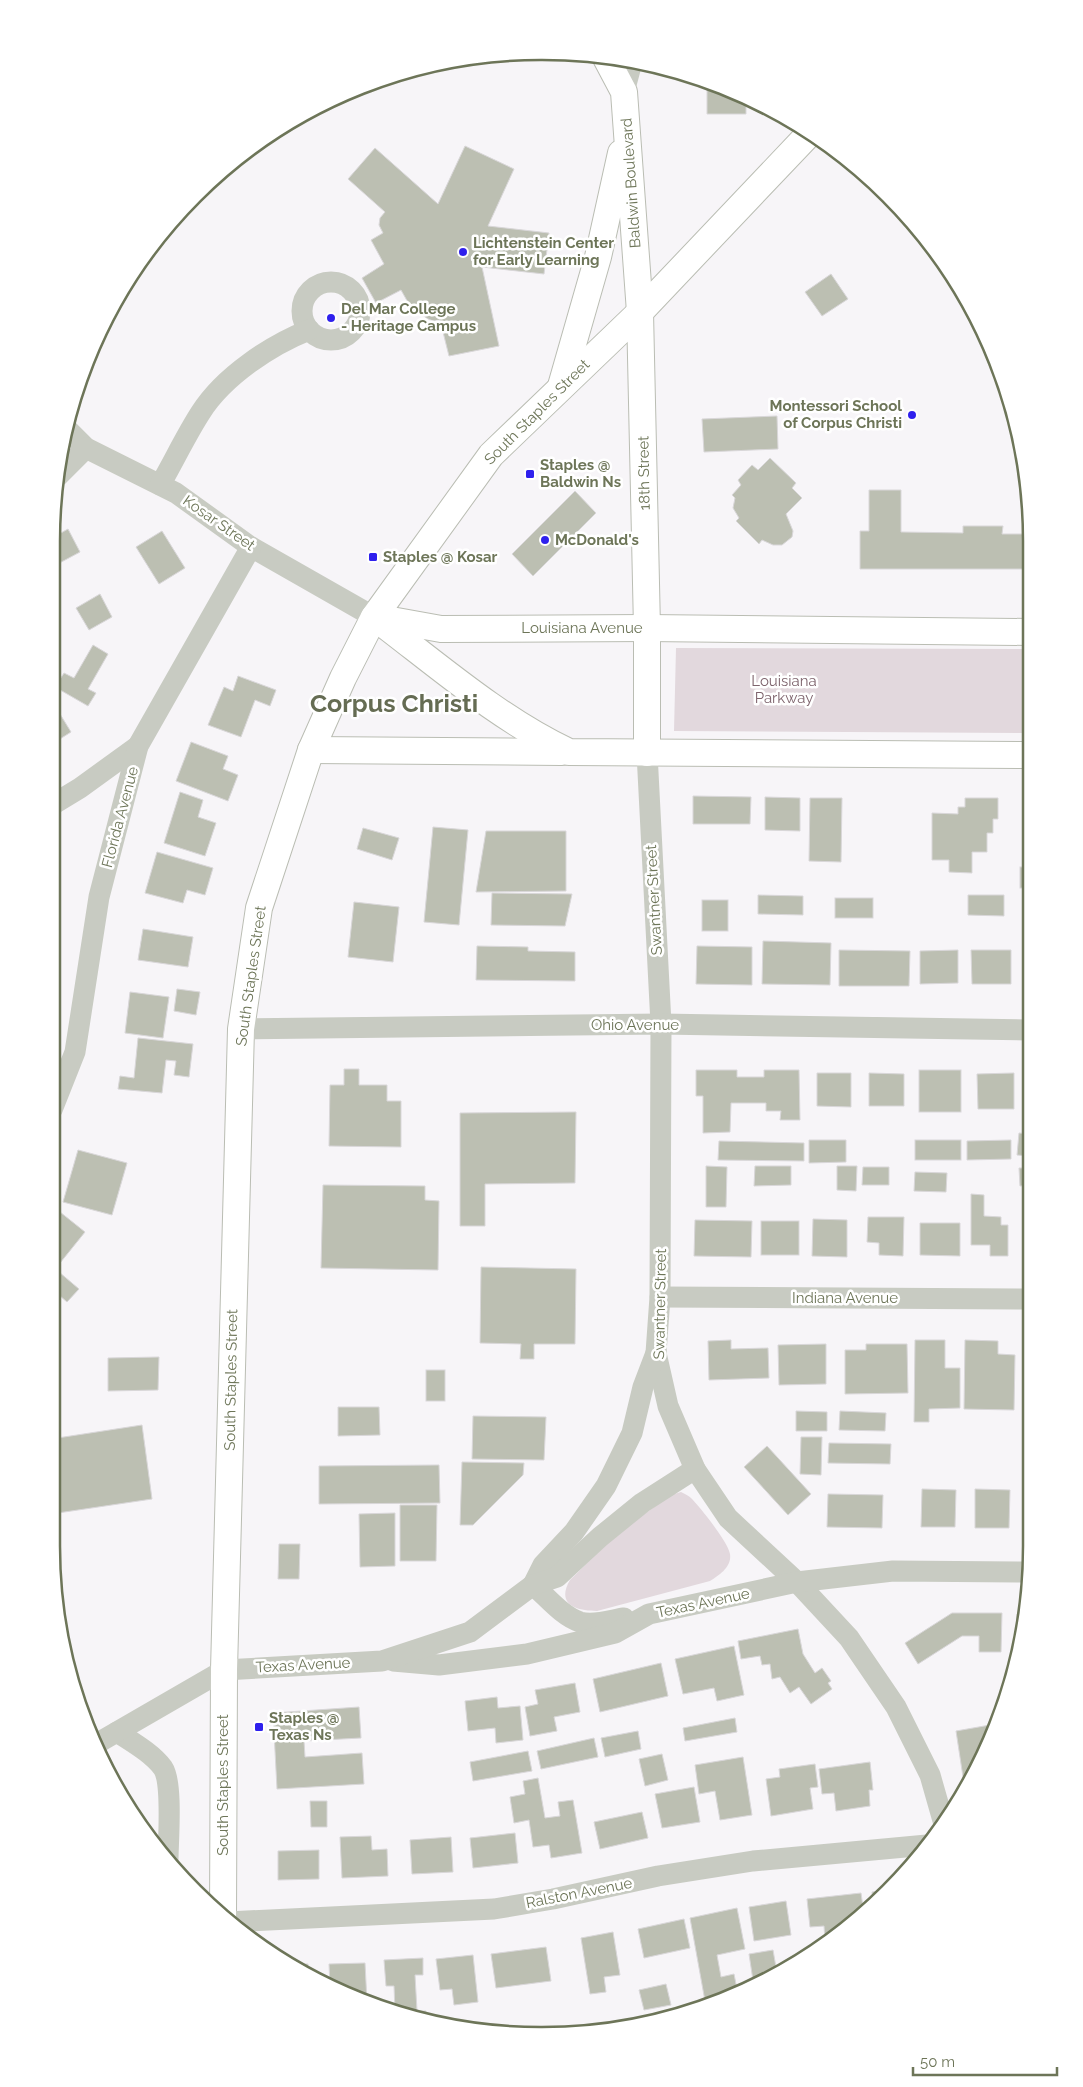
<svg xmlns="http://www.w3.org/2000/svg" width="1083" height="2087" viewBox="0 0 1083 2087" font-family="Raleway,sans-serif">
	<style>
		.green { fill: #e2d8dd }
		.building { fill: #bcbfb2; stroke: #d9d7d9 }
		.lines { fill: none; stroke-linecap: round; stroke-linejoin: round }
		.major-casing { stroke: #babdb3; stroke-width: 28 }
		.minor { stroke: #c8cbc2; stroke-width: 21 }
		.major { stroke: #fff; stroke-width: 26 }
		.poi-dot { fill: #2f20ed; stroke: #fff; stroke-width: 2 }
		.labels { text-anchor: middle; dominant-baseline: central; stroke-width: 5; stroke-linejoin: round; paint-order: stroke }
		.street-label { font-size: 15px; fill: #6d7558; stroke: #fff }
		.poi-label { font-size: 15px; font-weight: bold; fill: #6d7558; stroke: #fff; text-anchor: start }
		.park-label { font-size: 15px; fill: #7e646d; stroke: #fff }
		.town-label { font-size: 25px; font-weight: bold; fill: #656c53; stroke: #fff }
		.rim { fill: none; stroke: #6d7558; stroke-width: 2.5 }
	</style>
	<rect width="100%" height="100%" fill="#f7f5f8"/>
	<g class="green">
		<polygon points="676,648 1028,649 1028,733 674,731"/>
		<path d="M681,1492c4,2 8,4 10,6 9,9 37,44 39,56 2,13 -11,21 -20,27l-113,30c-22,0 -41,-7 -27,-31l48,-47 53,-38z"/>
	</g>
	<g class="building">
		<polygon points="707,82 746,97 746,114 707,114"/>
		<polygon points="465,146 514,169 488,226 549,233 544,274 482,267 499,346 449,356 440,320 433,321 426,318 421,310 414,313 401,290 376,303 362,278 384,264 371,240 383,233 379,225 380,218 385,212 348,179 375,148 438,204"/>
		<polygon points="831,274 848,299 822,316 805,292"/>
		<polygon points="777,416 778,449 704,452 702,419"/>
		<polygon points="770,458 796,483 792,488 802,498 786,514 793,531 792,537 782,545 773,545 762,540 759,544 736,521 739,518 733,508 735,498 732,495 741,485 738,480 752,465 758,470"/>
		<polygon points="869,490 901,490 901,532 963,533 963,526 1003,526 1002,534 1028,534 1028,569 860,569 860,531 869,531"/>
		<polygon points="575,491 596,513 533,576 512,554"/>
		<polygon points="68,529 80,552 52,567 52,538"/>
		<polygon points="162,531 185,568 159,584 136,547"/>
		<polygon points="100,594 112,617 89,630 76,608"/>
		<polygon points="93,645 108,654 88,689 96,693 88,706 55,687 64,673 74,678"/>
		<polygon points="238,676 276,690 270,706 255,700 241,737 208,725 224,687 233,691"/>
		<polygon points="52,701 71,732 52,744"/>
		<polygon points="191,742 228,756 223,769 238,775 228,801 176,781"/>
		<polygon points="180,792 203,800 198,817 216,823 205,856 164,843"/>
		<polygon points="693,796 751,797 750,824 693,824"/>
		<polygon points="765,797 800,798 800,831 765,830"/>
		<polygon points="810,798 842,798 841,862 809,861"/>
		<polygon points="965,798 998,798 998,819 993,819 993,833 987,833 987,852 972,852 972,873 949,872 949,860 932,860 932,813 958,814 958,807 965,807"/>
		<polygon points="1024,800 1028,800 1029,840 1025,840"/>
		<polygon points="433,827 468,830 459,925 424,922"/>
		<polygon points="363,828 399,838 392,860 357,849"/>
		<polygon points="486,831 566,831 566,891 476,892"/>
		<polygon points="157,852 213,868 205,895 187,890 183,903 145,893"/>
		<rect x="1020" y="867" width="9" height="21"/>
		<polygon points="492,893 572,894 565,926 491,925"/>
		<polygon points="758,895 803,896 803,915 758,914"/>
		<polygon points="968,895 1004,895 1004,916 968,915"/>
		<rect x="835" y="898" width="38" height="20"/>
		<rect x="702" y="900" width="26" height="31"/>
		<polygon points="354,902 399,907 393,962 348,957"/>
		<polygon points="143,929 193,937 188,967 138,960"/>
		<polygon points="763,941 831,943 830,985 762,984"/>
		<polygon points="477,946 528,947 528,951 575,952 575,981 476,980"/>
		<polygon points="697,946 752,947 752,985 696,984"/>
		<polygon points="839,950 910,951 909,986 839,986"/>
		<polygon points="958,950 958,983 920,984 920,951"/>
		<polygon points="971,950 1011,950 1011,984 972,984"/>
		<polygon points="177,989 200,992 196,1015 174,1011"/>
		<polygon points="130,992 169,997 163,1038 125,1033"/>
		<polygon points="138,1038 193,1044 189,1077 174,1075 176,1061 166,1060 162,1093 118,1089 120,1076 134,1078"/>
		<polygon points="344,1069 359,1069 359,1085 387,1085 387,1101 401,1101 401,1147 329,1146 330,1085 344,1085"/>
		<polygon points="696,1070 737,1070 737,1077 764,1077 764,1070 799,1070 800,1120 780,1120 781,1111 766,1111 766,1103 731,1103 730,1132 703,1133 703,1096 696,1096"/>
		<rect x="919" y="1070" width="42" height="42"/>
		<polygon points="817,1073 851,1073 851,1107 817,1106"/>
		<polygon points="869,1073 904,1074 904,1106 869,1106"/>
		<polygon points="1014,1073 1014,1109 978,1109 977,1074"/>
		<polygon points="1024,1076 1029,1076 1029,1108 1025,1108"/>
		<polygon points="576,1112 575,1183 485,1184 485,1226 460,1226 460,1113"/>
		<polygon points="1019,1133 1029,1134 1029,1156 1017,1155"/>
		<polygon points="809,1140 846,1140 846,1162 809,1163"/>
		<rect x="915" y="1140" width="46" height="20"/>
		<polygon points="1011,1140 1011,1159 967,1160 967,1141"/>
		<polygon points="719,1141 804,1143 804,1161 718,1160"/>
		<polygon points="78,1150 127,1163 112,1215 63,1202"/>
		<polygon points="706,1166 727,1167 726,1207 706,1207"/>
		<polygon points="755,1166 791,1166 791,1185 754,1186"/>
		<polygon points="837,1166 857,1166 856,1191 837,1190"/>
		<polygon points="863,1167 889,1167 889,1185 862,1185"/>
		<polygon points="1019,1168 1030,1168 1030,1185 1020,1186"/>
		<polygon points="915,1172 947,1173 946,1192 914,1191"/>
		<polygon points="323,1185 425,1186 425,1200 439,1201 438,1270 321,1268"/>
		<polygon points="971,1194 984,1195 984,1216 1001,1217 1001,1225 1008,1225 1008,1256 990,1256 990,1245 971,1245"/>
		<polygon points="55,1208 85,1232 60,1263 52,1257 52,1211"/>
		<polygon points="868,1217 904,1217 903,1256 879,1255 879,1243 867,1242"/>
		<polygon points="813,1219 847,1220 847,1257 812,1256"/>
		<polygon points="695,1220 752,1221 751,1257 694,1256"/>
		<rect x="761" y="1221" width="38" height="34"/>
		<rect x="1025" y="1221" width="5" height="35"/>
		<polygon points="920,1223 960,1223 960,1256 920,1255"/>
		<polygon points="52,1266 79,1289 67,1302 52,1289"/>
		<polygon points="481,1267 576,1269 575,1344 534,1344 534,1359 520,1359 521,1344 480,1343"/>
		<polygon points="731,1340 731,1349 768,1348 769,1378 709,1380 708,1341"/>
		<polygon points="915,1340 945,1340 945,1368 960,1368 960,1408 929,1409 929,1422 914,1422"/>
		<polygon points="965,1340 998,1341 998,1354 1015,1355 1014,1410 964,1409"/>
		<rect x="1028" y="1341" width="2" height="45"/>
		<polygon points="826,1344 826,1384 779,1385 778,1345"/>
		<polygon points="866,1344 907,1344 908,1393 845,1394 845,1350 866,1350"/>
		<polygon points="159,1357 158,1390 108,1391 108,1358"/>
		<rect x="426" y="1370" width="19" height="31"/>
		<polygon points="338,1407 379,1407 380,1435 338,1436"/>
		<polygon points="796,1411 827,1412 827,1431 796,1431"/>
		<polygon points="840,1411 886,1413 885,1431 839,1430"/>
		<polygon points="473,1416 546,1417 544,1460 472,1459"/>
		<polygon points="142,1425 152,1499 51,1514 51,1439"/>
		<polygon points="801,1437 822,1437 821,1475 800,1474"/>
		<polygon points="829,1443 891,1444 890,1464 828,1463"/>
		<polygon points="767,1446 811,1494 788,1515 744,1467"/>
		<polygon points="462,1462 524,1463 523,1475 473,1525 460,1525"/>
		<polygon points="439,1465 440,1503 319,1504 319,1466"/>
		<polygon points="922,1489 956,1490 955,1527 921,1527"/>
		<polygon points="975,1489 1010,1490 1009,1528 975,1528"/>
		<polygon points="828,1494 883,1495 882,1528 827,1527"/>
		<polygon points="1024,1501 1030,1501 1031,1527 1025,1527"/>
		<polygon points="400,1505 437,1505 436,1561 400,1561"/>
		<polygon points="395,1513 395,1566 360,1567 359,1514"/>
		<polygon points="279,1544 300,1544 299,1579 278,1579"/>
		<polygon points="952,1613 1002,1613 1001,1652 979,1652 979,1636 962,1636 918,1664 905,1643"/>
		<polygon points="1017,1614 1025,1615 1020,1641 1016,1640"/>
		<polygon points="798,1629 803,1654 815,1673 822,1668 831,1681 828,1683 832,1689 811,1704 799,1687 790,1693 780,1677 772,1679 770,1664 762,1665 760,1656 741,1659 738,1641"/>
		<polygon points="734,1646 744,1695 717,1701 714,1688 683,1694 675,1659"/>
		<polygon points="661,1663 668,1696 600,1712 593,1679"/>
		<polygon points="575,1683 580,1712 554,1717 557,1731 530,1736 525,1707 538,1704 535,1690"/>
		<polygon points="497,1697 498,1708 520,1706 523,1740 496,1743 495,1728 468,1731 465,1701"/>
		<polygon points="359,1707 361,1738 304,1741 305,1757 362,1753 364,1784 277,1789 273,1713"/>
		<polygon points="735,1718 737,1732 685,1741 683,1728"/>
		<polygon points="990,1725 992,1734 981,1762 965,1790 956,1731"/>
		<polygon points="638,1731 641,1749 605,1757 601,1738"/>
		<polygon points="594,1738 598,1757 541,1769 537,1751"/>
		<polygon points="528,1751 532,1771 473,1781 470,1762"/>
		<polygon points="662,1754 668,1780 645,1786 639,1759"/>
		<polygon points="743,1757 752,1815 720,1820 715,1791 699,1794 695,1765"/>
		<polygon points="870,1762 873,1790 869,1790 870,1806 836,1811 834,1793 822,1794 819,1769"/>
		<polygon points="815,1764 818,1787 810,1788 813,1809 771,1816 766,1779 780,1777 779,1769"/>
		<polygon points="538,1778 545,1818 560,1816 558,1802 573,1800 582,1853 551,1858 549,1845 533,1847 529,1820 514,1823 510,1797 525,1794 523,1781"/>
		<polygon points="694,1787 700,1822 662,1828 655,1794"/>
		<polygon points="116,1788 120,1788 127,1805 117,1790"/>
		<polygon points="310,1801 327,1801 327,1827 311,1827"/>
		<polygon points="642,1812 648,1838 600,1849 594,1822"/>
		<polygon points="515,1833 518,1863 473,1868 470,1838"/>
		<polygon points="371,1836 372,1850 387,1849 388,1876 342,1878 340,1837"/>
		<polygon points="451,1837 453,1872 412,1874 410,1840"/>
		<polygon points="319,1850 319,1879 278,1880 278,1851"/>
		<polygon points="890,1890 888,1892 873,1905 872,1892"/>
		<polygon points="861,1893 864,1914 851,1923 851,1925 840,1935 833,1939 825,1940 824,1926 810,1927 807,1899"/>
		<polygon points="786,1901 791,1935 754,1941 749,1907"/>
		<polygon points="737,1908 745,1949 717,1955 721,1977 734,1974 738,1994 705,2001 690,1918"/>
		<polygon points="684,1919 690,1948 644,1958 638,1929"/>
		<polygon points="613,1932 620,1975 604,1977 606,1992 590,1994 581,1938"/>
		<polygon points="546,1947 551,1981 496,1988 491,1954"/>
		<polygon points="773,1950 777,1973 754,1987 749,1954"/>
		<polygon points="473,1955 478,2002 454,2005 452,1989 440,1990 436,1959"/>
		<polygon points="423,1958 423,1975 415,1975 417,2011 426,2011 426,2020 395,2011 394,1986 386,1986 384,1960"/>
		<polygon points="365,1963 367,2002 354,1998 330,1986 329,1964"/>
		<polygon points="290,1964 308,1964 308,1974"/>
		<polygon points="666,1984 671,2005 644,2010 639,1990"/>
		<polygon points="652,2018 652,2021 634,2025 633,2020"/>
	</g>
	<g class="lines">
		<g class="major-casing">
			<g id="major">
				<polyline points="606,58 624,92 640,312 647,628 647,753"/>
				<polyline points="561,386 598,257 621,153"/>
				<path d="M374,617c61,46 126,103 195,135l459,3"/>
				<polyline points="380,618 441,629 647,628 1028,632"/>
				<polyline points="311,750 562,752"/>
				<polyline points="223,1918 224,1670 241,1029 259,908 311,750 343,678 374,617 491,455 640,312 808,135"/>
			</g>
		</g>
		<g class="minor">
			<polyline points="624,92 632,62"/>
			<circle cx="331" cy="311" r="29"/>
			<polyline points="66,428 86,448 176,493 251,547 374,617"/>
			<polyline points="58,476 86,448"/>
			<path d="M160,485c14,-24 26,-50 41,-73 23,-36 70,-67 108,-82"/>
			<polyline points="647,753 661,1024 660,1297 656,1353 668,1406 695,1469 728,1518 797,1582 849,1638 896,1707 930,1775 944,1824"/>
			<polyline points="52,805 80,788 138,746"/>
			<polyline points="241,1029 661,1024 1029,1030"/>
			<polyline points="52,1110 75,1052 99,897 138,746 251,547"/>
			<polyline points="660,1297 1030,1299"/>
			<polyline points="533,1585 543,1565 574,1532 606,1486 632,1433 643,1387 656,1353"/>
			<path d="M533,1585c14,12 29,31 47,37 14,4 31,-2 44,-4"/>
			<polyline points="393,1661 439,1665 527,1654 615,1633 649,1614 797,1582 893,1571 1031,1572"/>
			<path d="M117,1732c15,10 35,21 46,36 10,15 5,73 5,93"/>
			<polyline points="96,1744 224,1670 382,1661 470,1632 533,1585 557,1577 600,1537 642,1503 695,1469"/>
			<polyline points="228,1922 494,1909 553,1899 658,1876 753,1861 927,1845"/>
		</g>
		<use href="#major" class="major"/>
	</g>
	<g class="poi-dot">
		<circle cx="463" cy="252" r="5"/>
		<circle cx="331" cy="318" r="5"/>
		<circle cx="912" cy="415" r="5"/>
		<rect x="525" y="469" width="10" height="10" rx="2.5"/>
		<circle cx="545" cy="540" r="5"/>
		<rect x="368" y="552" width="10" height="10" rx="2.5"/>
		<rect x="254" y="1722" width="10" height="10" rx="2.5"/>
	</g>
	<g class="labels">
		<g class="street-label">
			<text transform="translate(631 183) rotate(-94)">Baldwin Boulevard</text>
			<text transform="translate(537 412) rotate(-45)">South Staples Street</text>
			<text transform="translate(644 473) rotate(-91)">18th Street</text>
			<text transform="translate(219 523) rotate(35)">Kosar Street</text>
			<text x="582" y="628">Louisiana Avenue</text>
			<text transform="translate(120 817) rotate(-75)">Florida Avenue</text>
			<text transform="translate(654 900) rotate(-93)">Swantner Street</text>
			<text transform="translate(251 976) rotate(-82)">South Staples Street</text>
			<text x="635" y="1025">Ohio Avenue</text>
			<text x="845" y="1298">Indiana Avenue</text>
			<text transform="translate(660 1304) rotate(-89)">Swantner Street</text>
			<text transform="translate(231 1380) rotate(-89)">South Staples Street</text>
			<text transform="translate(703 1603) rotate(-12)">Texas Avenue</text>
			<text transform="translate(303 1665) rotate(-3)">Texas Avenue</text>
			<text transform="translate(223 1785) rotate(-90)">South Staples Street</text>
			<text transform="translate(579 1893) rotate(-11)">Ralston Avenue</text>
		</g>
		<g class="poi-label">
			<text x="473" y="243">Lichtenstein Center<tspan x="473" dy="17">for Early Learning</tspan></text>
			<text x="341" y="309">Del Mar College<tspan x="341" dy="17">- Heritage Campus</tspan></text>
			<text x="902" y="406" text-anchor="end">Montessori School<tspan x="902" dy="17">of Corpus Christi</tspan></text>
			<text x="540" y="465">Staples @<tspan x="540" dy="17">Baldwin Ns</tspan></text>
			<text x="555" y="540">McDonald's</text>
			<text x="383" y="557">Staples @ Kosar</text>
			<text x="269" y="1718">Staples @<tspan x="269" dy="17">Texas Ns</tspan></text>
		</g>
		<g class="park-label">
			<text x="784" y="681">Louisiana<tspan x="784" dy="17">Parkway</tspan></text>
		</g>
		<g class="town-label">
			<text x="394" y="703">Corpus Christi</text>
		</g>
	</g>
	<path d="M0 0H1083V2087H0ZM541 60H542A481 481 0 0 1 1023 541V1546A481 481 0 0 1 542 2027H541A481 481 0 0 1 60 1546V541A481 481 0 0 1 541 60Z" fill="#fff" fill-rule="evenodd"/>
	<path class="rim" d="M541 60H542A481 481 0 0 1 1023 541V1546A481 481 0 0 1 542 2027H541A481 481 0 0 1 60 1546V541A481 481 0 0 1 541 60Z"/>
	<path d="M913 2067v8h144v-8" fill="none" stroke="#6d7558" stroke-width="2.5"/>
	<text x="920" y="2067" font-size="15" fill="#6d7558" stroke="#ffffff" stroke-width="4" paint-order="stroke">50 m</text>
</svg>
